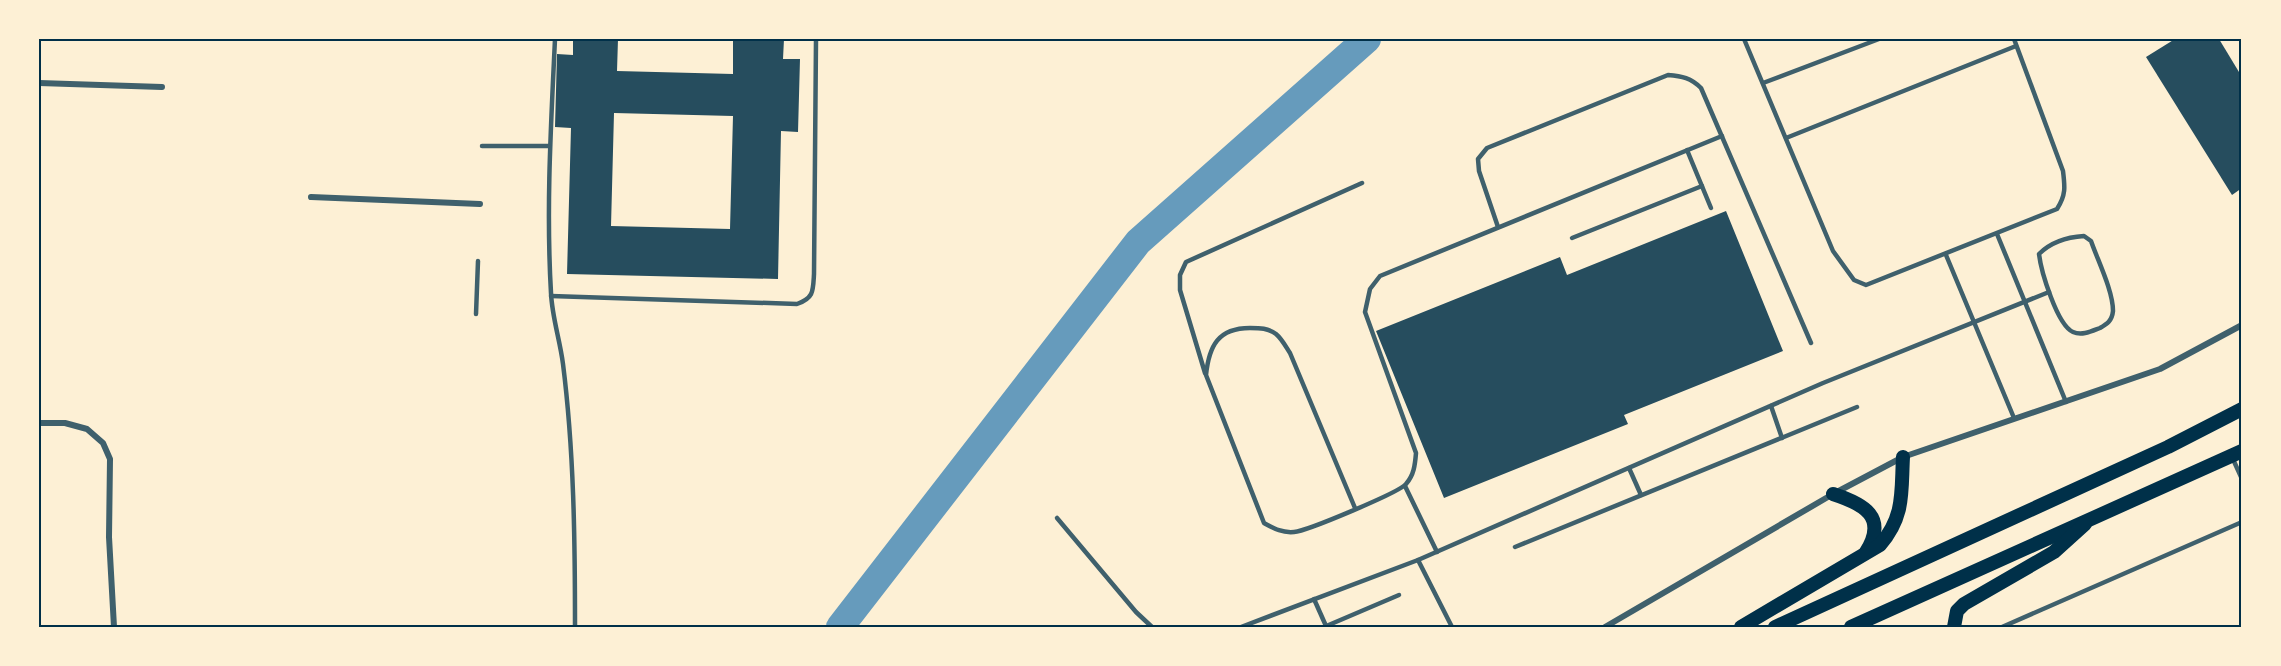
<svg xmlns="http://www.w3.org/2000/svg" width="2281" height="666" viewBox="0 0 2281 666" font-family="'Asap Condensed',sans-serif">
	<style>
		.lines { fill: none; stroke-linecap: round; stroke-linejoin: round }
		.river { stroke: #669bbc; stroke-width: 28 }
		.building { fill: #264d5e; fill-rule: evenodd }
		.service { stroke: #3f606c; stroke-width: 4.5 }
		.minor { stroke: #3f606c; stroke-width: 6 }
		.primary { stroke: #003049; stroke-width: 14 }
		.neatline { fill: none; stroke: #003049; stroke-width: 2 }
	</style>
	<rect width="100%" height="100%" fill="#fdf0d5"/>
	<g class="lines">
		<polyline class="river" points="840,627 1138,242 1367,39"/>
	</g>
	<g class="building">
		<path d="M573,39h45l-1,32 116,3v-35h51l-1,20h17l-2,73 -17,-1 -3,148 -211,-5 4,-146 -16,-1 2,-73 16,1zM614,113l119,3 -3,113 -119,-3z"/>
		<polygon points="2175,39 2219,39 2242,77 2242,188 2232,195 2146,57"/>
		<polygon points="1726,211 1783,351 1624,415 1628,424 1444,498 1376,331 1560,257 1567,275"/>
	</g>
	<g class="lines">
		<g class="service">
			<path d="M555,39c-4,85 -9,169 -4,254 1,24 9,47 12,71 11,87 12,176 12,263"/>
			<path d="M1744,39l89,212 21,29 12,5 191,-76c9,-14 8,-22 6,-38l-49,-132"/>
			<polyline points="1763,83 1879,39"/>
			<polyline points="1786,138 2016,46"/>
			<polyline points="482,146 549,146"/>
			<polyline points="1687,150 1711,208"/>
			<path d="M1498,227l-19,-56 -1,-12 9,-11 181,-73c14,1 23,3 33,13l110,255"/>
			<polyline points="1997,234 2066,402"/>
			<path d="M2084,236l7,5c7,20 22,50 22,70 -1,10 -6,13 -13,17 -8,3 -18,8 -27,4 -16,-7 -32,-61 -34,-78 12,-12 29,-17 45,-18z"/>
			<polyline points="1572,238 1702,186"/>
			<polyline points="1946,255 2014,418"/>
			<path d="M551,296l246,8c17,-6 16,-13 17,-30l2,-235"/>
			<polyline points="476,314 478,261"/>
			<polyline points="1205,373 1180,290 1180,275 1186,262 1362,183"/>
			<polyline points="1771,406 1782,438"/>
			<polyline points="2232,457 2242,479"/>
			<polyline points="1629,468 1641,495"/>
			<polyline points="1405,486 1437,552"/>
			<path d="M1355,508l-65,-155c-4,-6 -8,-14 -14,-19 -8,-6 -16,-6 -26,-6 -32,0 -41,18 -44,47l58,148c11,6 18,10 30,9 13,-1 106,-40 112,-48 8,-9 9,-19 10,-31l-51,-141 5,-23 10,-13 342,-140"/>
			<polyline points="1057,518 1136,612 1152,627"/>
			<polyline points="1515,547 1857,407"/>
			<polyline points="1418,560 1452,627"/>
			<polyline points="1314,599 1326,626"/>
			<polyline points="1241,627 1418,560 1823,383 2049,292"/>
			<polyline points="1324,627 1399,595"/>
			<polyline points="2002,627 2242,522"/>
		</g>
		<g class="minor">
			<polyline points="39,83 162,87"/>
			<polyline points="311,197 480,204"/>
			<polyline points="39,423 65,423 87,429 103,443 110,459 109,537 114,627"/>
			<polyline points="1605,627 1833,494 1903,457 2160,369 2242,325"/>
		</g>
		<g class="primary">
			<path d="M1833,494c31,10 55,23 33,58"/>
			<path d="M1741,627l139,-82c25,-29 21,-53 23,-88"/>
			<polyline points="1775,627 2168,447 2242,409"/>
			<polyline points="1851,627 2242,451"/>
			<polyline points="1954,627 1957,611 1964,604 2054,552 2085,524"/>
		</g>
	</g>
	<rect width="2281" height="666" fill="none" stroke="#fdf0d5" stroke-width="81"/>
	<rect x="40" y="40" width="2200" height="586" class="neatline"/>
</svg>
